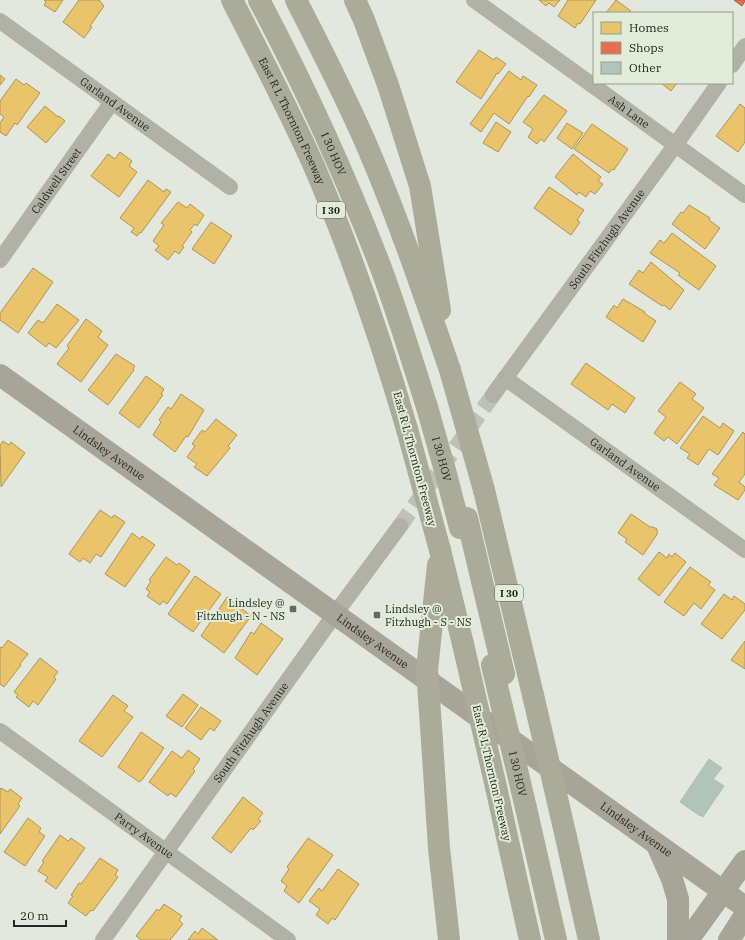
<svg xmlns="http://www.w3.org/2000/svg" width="745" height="940" viewBox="0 0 745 940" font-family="'IBM Plex Serif',serif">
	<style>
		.homes { fill: #e9c46a; stroke: #ae9554 }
		.shops { fill: #e76f51; stroke: #ac5a42 }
		.building { fill: #b0c5b9; stroke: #b4bbb4 }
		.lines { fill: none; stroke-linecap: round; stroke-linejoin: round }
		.street-tunnel { stroke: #bcc2b7; stroke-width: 16; stroke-dasharray: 16 8; stroke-linecap: butt }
		.street { stroke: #b2b1a5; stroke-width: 16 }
		.secondary { stroke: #a6a597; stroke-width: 22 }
		.highway { stroke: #abab9a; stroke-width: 22 }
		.highway-bridge { stroke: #abab9a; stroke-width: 22 }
		.poi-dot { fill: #666b62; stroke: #e1edd8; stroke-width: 1.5 }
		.labels { text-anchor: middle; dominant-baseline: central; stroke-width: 4; stroke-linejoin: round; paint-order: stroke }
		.shield { fill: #e1edd8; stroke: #5d6357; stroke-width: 1 }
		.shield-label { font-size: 10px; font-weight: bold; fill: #242820 }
		.street-label { font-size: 11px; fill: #242820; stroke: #e1edd8 }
		.poi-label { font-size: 11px; fill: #242820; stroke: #e1edd8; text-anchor: end }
	</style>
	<rect width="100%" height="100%" fill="#e2e8dd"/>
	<g class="homes">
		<polygon points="44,0 63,0 55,12 44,5 46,2"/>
		<polygon points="79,0 99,0 104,6 90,26 92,27 84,38 63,22"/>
		<polygon points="539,0 560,0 554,7 549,3 546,6"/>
		<polygon points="568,0 596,0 580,24 578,23 575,28 558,16"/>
		<polygon points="616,0 631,11 629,13 606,13"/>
		<polygon points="479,50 494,60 496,57 506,64 498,74 497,73 481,99 456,82"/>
		<polygon points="509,71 521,80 523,76 537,85 529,97 528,96 509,124 494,113 481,132 470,124"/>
		<polygon points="0,75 5,79 0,85"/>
		<polygon points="16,79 24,85 26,83 40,93 17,125 15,123 6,136 0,132 0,123 4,117 0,114 0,101"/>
		<polygon points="661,83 677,83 671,91"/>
		<polygon points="544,95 567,111 544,142 541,139 537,144 528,137 533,129 523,122"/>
		<polygon points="740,104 745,108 745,142 738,152 716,136"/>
		<polygon points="45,106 58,117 59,116 65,121 46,143 27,127"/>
		<polygon points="496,122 511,132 498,152 483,143"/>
		<polygon points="567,123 583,133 572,149 557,138"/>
		<polygon points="592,124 628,149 614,170 612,169 609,173 574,149"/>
		<polygon points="120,152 132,161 129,166 137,172 119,197 91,176 108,154 115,159"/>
		<polygon points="573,154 601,177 598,181 603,184 595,194 590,191 586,197 579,192 577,195 555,177"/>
		<polygon points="148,180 164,192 166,189 171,192 141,233 140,232 137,236 131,232 134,228 120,218"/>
		<polygon points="549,187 584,210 577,220 580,222 571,235 534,208"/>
		<polygon points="178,202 187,208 190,204 204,215 197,226 195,224 190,230 192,232 182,246 184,247 179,254 175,251 168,260 155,250 159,246 153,241 164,225 161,223"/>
		<polygon points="689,205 710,218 709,220 720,228 705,249 672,224 681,212 683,213"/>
		<polygon points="211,222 232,236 214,264 192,249"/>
		<polygon points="672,233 716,266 699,290 678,275 680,273 650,253 660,240 664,243"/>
		<polygon points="651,262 684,290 670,310 664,305 662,306 629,284 639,270 643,273"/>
		<polygon points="33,268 53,282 18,333 0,320 0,313"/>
		<polygon points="623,299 645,312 644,313 656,321 643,342 606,317 614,305 617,308"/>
		<polygon points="57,304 79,320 56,348 49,343 46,347 28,333 38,320 43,323"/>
		<polygon points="86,319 102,331 98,337 108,345 81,382 57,364 69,348 67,346"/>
		<polygon points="116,354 135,366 133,369 134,370 108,405 88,390"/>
		<polygon points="586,363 635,398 625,413 612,404 608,410 571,384"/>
		<polygon points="146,376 164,389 161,394 163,395 139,428 119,413"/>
		<polygon points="680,382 696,394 692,399 704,408 677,444 668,437 664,441 654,433 666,417 658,411"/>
		<polygon points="181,394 204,410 188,437 186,436 175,452 153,435 161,422 159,420 168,407 171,409"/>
		<polygon points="703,416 720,428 723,423 734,431 718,455 709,449 698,465 687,458 690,454 680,448"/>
		<polygon points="216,419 237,435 228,446 230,448 207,476 194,467 197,464 187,457 195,446 192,444 202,430 205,432"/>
		<polygon points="743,432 745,434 745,474 739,482 745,487 745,490 738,500 714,485 719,478 712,474"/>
		<polygon points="3,441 9,445 11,442 25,453 1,487 0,445"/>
		<polygon points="100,510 112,518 114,515 125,522 101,557 96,554 90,563 83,558 80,562 69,554"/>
		<polygon points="631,514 650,527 653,527 657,529 657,533 658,533 643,555 625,542 627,539 618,533"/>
		<polygon points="132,533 140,539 142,536 155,545 125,587 105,574"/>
		<polygon points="659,552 667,558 669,554 672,557 675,553 686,562 659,596 638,579"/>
		<polygon points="166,557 177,565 179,563 190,571 167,604 163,601 160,605 147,596 150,592 146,589 151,581 149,580"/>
		<polygon points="690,567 711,582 708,585 715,590 701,609 694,603 684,616 664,602"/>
		<polygon points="195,576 221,594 193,632 168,614"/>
		<polygon points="724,594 732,600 734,596 745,604 745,610 722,639 701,624"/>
		<polygon points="227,597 251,616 224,653 201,636"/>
		<polygon points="261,623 283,639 257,675 235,658 251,632 254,634"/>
		<polygon points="8,640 28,654 20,664 21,665 4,687 0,684 0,647 2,648"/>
		<polygon points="745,641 745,669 731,660"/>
		<polygon points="40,658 58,672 54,677 56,679 38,705 33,701 29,707 16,697 18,695 14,692"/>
		<polygon points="183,694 198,705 182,727 166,716"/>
		<polygon points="113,695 128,706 124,711 133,717 102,757 79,741"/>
		<polygon points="201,707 221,721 214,731 210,728 201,740 185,728"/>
		<polygon points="141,732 164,748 142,780 139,782 118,767"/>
		<polygon points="188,750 200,759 193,769 195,771 176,797 170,793 168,796 149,782 172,751 182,758"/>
		<polygon points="1,788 8,792 10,789 22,798 18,804 20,806 0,834 0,790"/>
		<polygon points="243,797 263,813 258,819 261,821 253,830 251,828 231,853 212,838"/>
		<polygon points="28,818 41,828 39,832 45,836 25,866 4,852"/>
		<polygon points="60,835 68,841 71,838 85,848 56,889 45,881 48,877 38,871 44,862 42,861"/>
		<polygon points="308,838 333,855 299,903 284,891 287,886 281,881 289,869 287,867"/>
		<polygon points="100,858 118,870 115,875 118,877 93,911 91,910 86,916 68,903 73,896 71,895 79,883 81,884"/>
		<polygon points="338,869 359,884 335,920 332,918 328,924 316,915 320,909 309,901 319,888 322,891"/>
		<polygon points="164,904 182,916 179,920 183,924 170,940 141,940 136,936 157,909 159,911"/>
		<polygon points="202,928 218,940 188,940 195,931 198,934"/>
	</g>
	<polygon class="shops" points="734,0 745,0 745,1 742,6"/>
	<polygon class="building" points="709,759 722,768 713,779 724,786 703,817 700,815 700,816 680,802"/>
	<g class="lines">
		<polyline class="street-tunnel" points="400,526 493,395"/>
		<g class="street">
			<path id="s1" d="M474,0l271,195"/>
			<path id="s2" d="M0,21l230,166"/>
			<polyline points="732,65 745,46"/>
			<path id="s3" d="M0,260l112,-158"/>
			<path id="s4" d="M505,378l240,172"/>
			<path id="s5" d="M493,395l183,-251 43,-61"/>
			<path id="s6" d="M0,731l288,209"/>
			<path id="s7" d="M103,940l77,-108 155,-218 65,-88"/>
		</g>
		<g class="secondary">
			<path id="s8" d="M0,375l745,532"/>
			<polyline points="657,845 672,879 678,899 678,940"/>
			<polyline points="688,940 745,861"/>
			<polyline points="729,940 745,915"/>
		</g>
		<g class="highway">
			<path id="s9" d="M232,0c28,55 57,110 82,166 37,86 67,174 93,263"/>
			<path id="s10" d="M259,0c46,87 87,177 122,268 17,46 31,92 46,139"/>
			<path d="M296,0c26,51 52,101 74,153 30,71 55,144 80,217"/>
			<polyline points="355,0 364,20 388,85 420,186 440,310"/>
			<polyline points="484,490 533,695"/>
			<polyline points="467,518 504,674"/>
			<polyline points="440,550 463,644"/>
			<polyline points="432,622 438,565"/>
			<polyline points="432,741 439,848 449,940"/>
			<polyline points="496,787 530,940"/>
			<polyline points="526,808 556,940"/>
			<polyline points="566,837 589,940"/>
		</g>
		<g class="highway-bridge">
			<polyline points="450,370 484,490"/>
			<path id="s11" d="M427,407l19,67 14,54"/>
			<polyline points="407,429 440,550"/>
			<polyline points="463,644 496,787"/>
			<path id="s12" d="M492,665l34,143"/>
			<polyline points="533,695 566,837"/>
			<polyline points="432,741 427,670 432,622"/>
		</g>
	</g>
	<g class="poi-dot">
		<rect x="289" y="605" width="8" height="8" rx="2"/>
		<rect x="373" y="611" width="8" height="8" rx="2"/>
	</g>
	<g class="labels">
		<g class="shield">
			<rect x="317" y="202" width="28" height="16" rx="3"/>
			<rect x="495" y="585" width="28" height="16" rx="3"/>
		</g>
		<g class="shield-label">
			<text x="331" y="210">I 30</text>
			<text x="509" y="593">I 30</text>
		</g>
		<g class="street-label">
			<text stroke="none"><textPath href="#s2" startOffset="142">Garland Avenue</textPath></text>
			<text stroke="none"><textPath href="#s1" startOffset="191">Ash Lane</textPath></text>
			<text stroke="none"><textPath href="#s9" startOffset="135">East R L Thornton Freeway</textPath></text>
			<text stroke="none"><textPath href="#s10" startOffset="171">I 30 HOV</textPath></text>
			<text stroke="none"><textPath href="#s3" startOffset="97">Caldwell Street</textPath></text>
			<text stroke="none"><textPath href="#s5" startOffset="193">South Fitzhugh Avenue</textPath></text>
			<text stroke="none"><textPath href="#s8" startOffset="134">Lindsley Avenue</textPath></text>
			<text transform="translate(415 459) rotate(75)">East R L Thornton Freeway</text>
			<text stroke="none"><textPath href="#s11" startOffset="54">I 30 HOV</textPath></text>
			<text stroke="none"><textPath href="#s4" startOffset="148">Garland Avenue</textPath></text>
			<text stroke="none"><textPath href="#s8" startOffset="458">Lindsley Avenue</textPath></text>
			<text stroke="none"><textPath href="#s7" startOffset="255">South Fitzhugh Avenue</textPath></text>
			<text transform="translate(492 773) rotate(77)">East R L Thornton Freeway</text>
			<text stroke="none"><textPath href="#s12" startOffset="112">I 30 HOV</textPath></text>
			<text stroke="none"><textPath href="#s8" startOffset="782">Lindsley Avenue</textPath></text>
			<text stroke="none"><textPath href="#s6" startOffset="178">Parry Avenue</textPath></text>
		</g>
		<g class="poi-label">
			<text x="285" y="603">Lindsley @<tspan x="285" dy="13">Fitzhugh - N - NS</tspan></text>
			<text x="385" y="609" text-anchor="start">Lindsley @<tspan x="385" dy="13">Fitzhugh - S - NS</tspan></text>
		</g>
	</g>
	<rect x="593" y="12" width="140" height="72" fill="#e1edd8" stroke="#959e8e"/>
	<rect x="601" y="22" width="20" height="12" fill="#e9c46a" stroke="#959e8e"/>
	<text x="629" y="32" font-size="12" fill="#242820">Homes</text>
	<rect x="601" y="42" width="20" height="12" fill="#e76f51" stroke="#959e8e"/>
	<text x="629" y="52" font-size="12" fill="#242820">Shops</text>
	<rect x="601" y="62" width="20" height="12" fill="#b0c5b9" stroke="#959e8e"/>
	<text x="629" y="72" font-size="12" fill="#242820">Other</text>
	<path d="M14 920v6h52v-6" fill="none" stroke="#242820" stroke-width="2"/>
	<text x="20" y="920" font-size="12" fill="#242820" stroke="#e1edd8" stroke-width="3" paint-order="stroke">20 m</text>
</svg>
